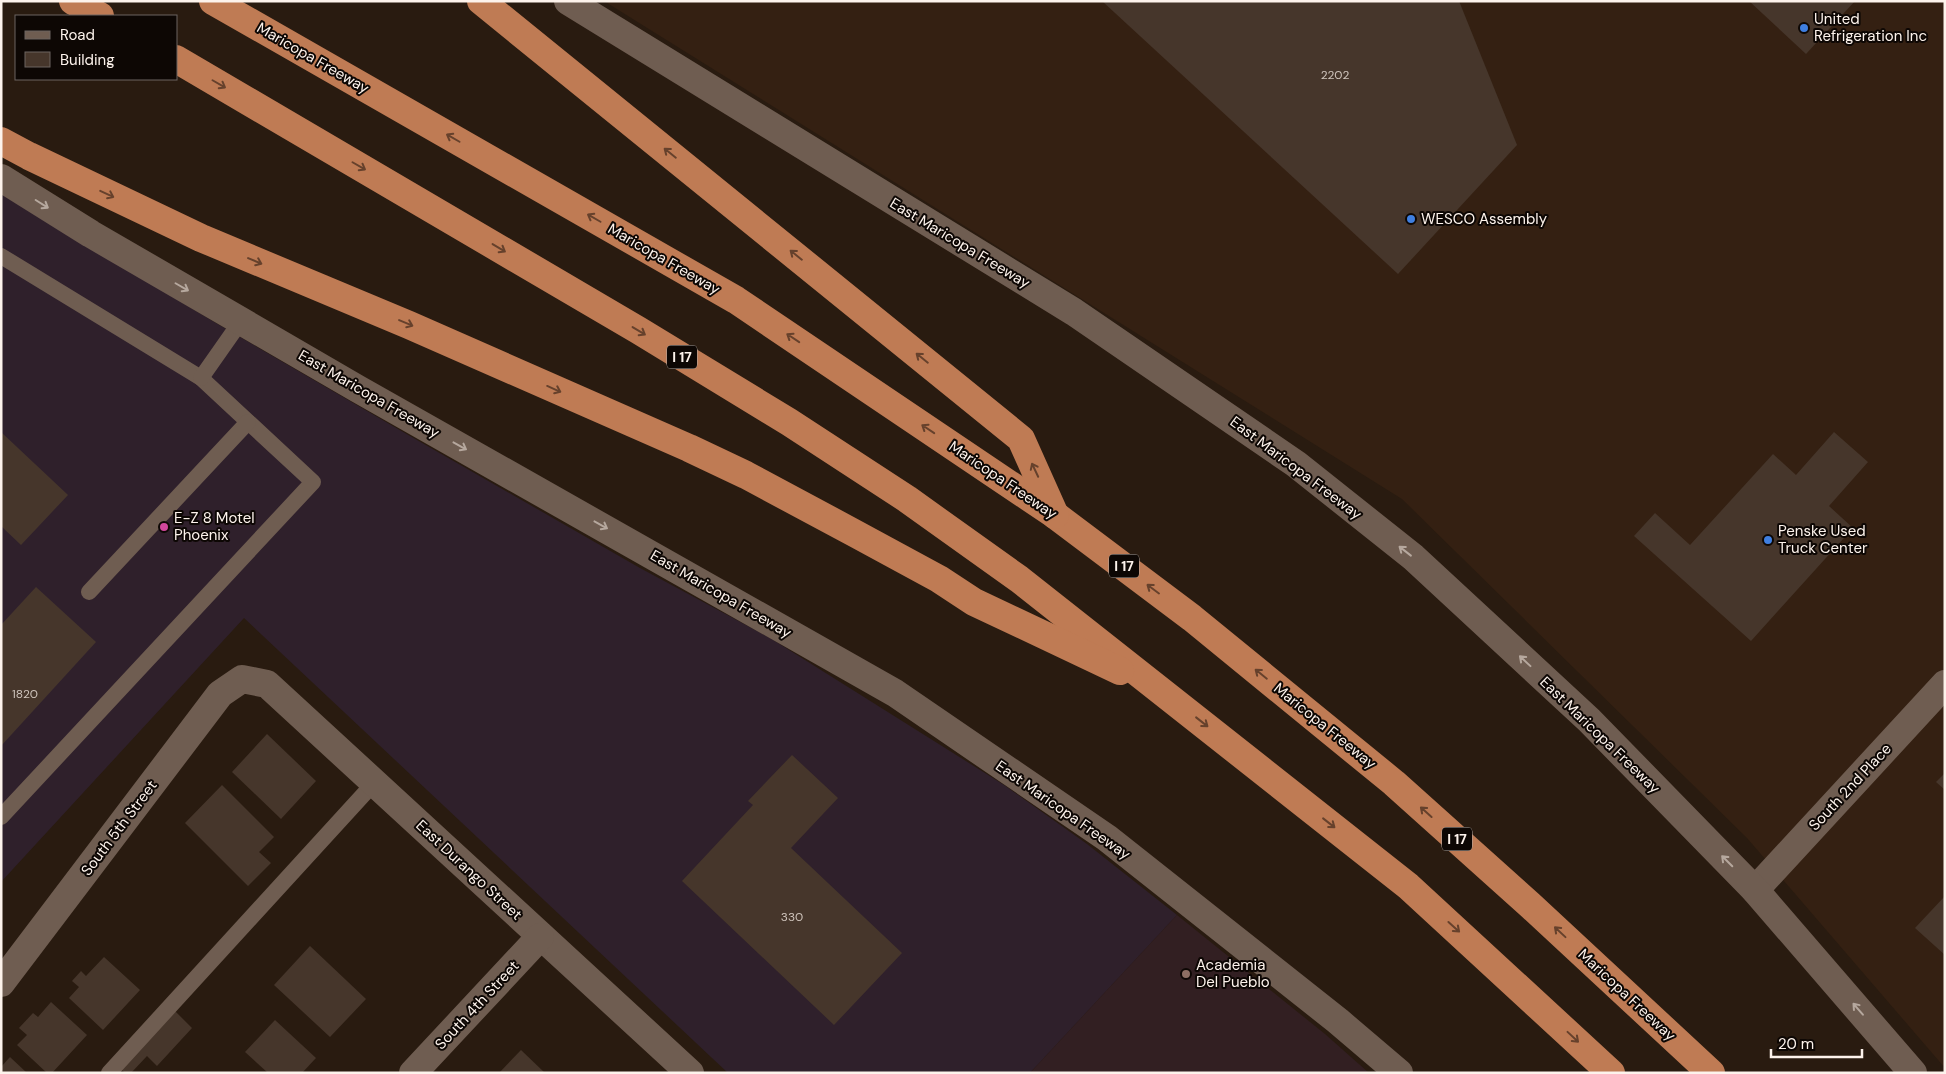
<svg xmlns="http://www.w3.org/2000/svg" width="1946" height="1074" viewBox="0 0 1946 1074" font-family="'DM Sans',sans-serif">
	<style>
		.commercial { fill: #2f202b }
		.built { fill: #342012 }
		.education { fill: #321f22 }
		.building { fill: #46362b }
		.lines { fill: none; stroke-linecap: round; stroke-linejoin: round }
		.lane { stroke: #6f5d51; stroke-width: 16 }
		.street { stroke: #6f5d51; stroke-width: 28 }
		.secondary { stroke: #6f5d51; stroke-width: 28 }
		.highway { stroke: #bf7b54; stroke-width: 28 }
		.oneway { stroke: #66412c }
		.oneway2 { stroke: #b6a89e }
		.shop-dot { fill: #3f7fe0; stroke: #0d0704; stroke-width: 2 }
		.hotel-dot { fill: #d1479c; stroke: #0d0704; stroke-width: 2 }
		.education-dot { fill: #8d6e63; stroke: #0d0704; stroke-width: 2 }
		.labels { text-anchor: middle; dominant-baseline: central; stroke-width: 4; stroke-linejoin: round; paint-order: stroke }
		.number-label { font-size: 12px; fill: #cfc4bc }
		.shield { fill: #0d0704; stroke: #b5aca6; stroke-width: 1 }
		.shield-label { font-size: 14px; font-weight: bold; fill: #fdf3ec }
		.poi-label { font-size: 15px; fill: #fdf3ec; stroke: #0d0704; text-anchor: start }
		.street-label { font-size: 15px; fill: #fdf3ec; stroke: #0d0704 }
	</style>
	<rect width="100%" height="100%" fill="#291b10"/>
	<polygon class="commercial" points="1,194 216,323 410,436 640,568 770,638 1004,785 1087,844 1177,915 1030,1073 728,1073 244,618 1,882"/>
	<polygon class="built" points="604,1 1945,1 1945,1068 1747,838 1402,499"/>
	<polygon class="education" points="1177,915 1325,1034 1369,1073 1030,1073"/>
	<g class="building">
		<polygon points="1102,1 1459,1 1517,145 1398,274"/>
		<polygon points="1749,1 1855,1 1806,54"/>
		<polygon points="1,432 68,495 21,545 1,526"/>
		<polygon points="1834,432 1868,462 1829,506 1853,528 1751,641 1634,536 1655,513 1690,545 1773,454 1796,475"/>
		<polygon points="36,587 96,642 1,746 1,625"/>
		<polygon points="267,734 316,781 281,819 232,772"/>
		<polygon points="792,755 838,798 791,848 902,953 834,1025 682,881 753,805 748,801"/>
		<polygon points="1945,773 1945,790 1936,782"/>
		<polygon points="222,785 274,837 259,852 271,863 248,886 185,823"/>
		<polygon points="1945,896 1945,955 1915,928"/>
		<polygon points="310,946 366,999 330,1037 274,985"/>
		<polygon points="104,957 140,990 103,1030 69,998 79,987 72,981 81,971 86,976"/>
		<polygon points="51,1002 87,1035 52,1073 47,1073 17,1045 27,1035 19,1028 33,1013 38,1017"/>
		<polygon points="173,1009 192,1028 157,1066 147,1056 131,1073 125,1073 119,1067"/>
		<polygon points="275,1020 316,1058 302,1073 268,1073 245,1052"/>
		<polygon points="521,1050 545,1073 499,1073"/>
		<polygon points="10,1057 27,1073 1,1073 1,1067"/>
	</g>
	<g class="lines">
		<g class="lane">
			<polyline points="1,256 201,378 313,482 1,817"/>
			<polyline points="201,378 241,321"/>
			<polyline points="89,592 248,422"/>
			<polyline points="109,1073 375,782"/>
		</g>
		<g class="street">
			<polyline points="1755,890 1945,684"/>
			<polyline points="1,983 220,694 242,679 267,684 690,1073"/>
			<polyline points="413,1073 540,937"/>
		</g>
		<g class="secondary">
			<polyline points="568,1 1074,312 1296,464 1413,557 1589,720 1755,890 1913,1073"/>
			<polyline points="1,178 91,234 358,389 895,693 1107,838 1338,1021 1399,1073"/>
		</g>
		<g class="highway">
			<polyline points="73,1 100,16"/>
			<polyline points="213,1 736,300 1055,515 1192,618 1394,783 1530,905 1711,1073"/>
			<polyline points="481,1 1021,439 1055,515"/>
			<polyline points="176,59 638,330 789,422 907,499 1019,579 1408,886 1611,1073"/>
			<polyline points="1,141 29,156 201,238 409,325 689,448 746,475 856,534 939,579 974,602 1120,671"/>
		</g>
	</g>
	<defs><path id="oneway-shaft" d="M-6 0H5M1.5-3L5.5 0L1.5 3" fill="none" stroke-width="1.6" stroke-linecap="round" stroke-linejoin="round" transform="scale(1.25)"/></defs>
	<g class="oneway">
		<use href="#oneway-shaft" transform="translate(219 84) rotate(30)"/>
		<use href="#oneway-shaft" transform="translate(453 138) rotate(-150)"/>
		<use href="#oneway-shaft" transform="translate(670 153) rotate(-141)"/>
		<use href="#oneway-shaft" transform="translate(359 166) rotate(30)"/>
		<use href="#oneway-shaft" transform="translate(107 194) rotate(25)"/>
		<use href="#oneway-shaft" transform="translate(594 218) rotate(-150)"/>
		<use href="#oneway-shaft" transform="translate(499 248) rotate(31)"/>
		<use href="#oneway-shaft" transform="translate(796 255) rotate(-141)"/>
		<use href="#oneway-shaft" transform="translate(255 261) rotate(23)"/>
		<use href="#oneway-shaft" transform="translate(406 323) rotate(23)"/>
		<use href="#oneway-shaft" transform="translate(639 331) rotate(31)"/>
		<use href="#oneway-shaft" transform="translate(793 338) rotate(-146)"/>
		<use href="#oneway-shaft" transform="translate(922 358) rotate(-141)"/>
		<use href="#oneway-shaft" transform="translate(554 389) rotate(24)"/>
		<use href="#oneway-shaft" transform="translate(928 429) rotate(-146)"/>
		<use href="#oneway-shaft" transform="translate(1035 470) rotate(-115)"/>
		<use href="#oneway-shaft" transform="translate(1153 589) rotate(-143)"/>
		<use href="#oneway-shaft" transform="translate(1261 674) rotate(-141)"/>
		<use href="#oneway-shaft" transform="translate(1202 722) rotate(38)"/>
		<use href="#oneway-shaft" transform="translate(1426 812) rotate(-138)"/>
		<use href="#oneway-shaft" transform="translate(1329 823) rotate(38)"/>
		<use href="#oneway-shaft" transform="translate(1454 927) rotate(42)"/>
		<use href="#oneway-shaft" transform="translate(1560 932) rotate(-137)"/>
		<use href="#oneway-shaft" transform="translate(1573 1037) rotate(43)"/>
	</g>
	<g class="oneway2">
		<use href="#oneway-shaft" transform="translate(42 204) rotate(32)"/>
		<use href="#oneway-shaft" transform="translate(182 287) rotate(30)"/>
		<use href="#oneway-shaft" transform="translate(460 446) rotate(29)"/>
		<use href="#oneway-shaft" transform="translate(601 525) rotate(29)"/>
		<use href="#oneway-shaft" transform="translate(1405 551) rotate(-142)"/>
		<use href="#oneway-shaft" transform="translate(1525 661) rotate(-137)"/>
		<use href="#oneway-shaft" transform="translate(1727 861) rotate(-135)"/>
		<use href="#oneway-shaft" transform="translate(1858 1009) rotate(-131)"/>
	</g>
	<g class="shop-dot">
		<circle cx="1804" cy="28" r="5"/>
		<circle cx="1411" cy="219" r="5"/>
		<circle cx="1768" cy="540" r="5"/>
	</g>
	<circle class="hotel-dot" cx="164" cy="527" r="5"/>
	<circle class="education-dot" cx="1186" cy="974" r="5"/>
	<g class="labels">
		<g class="number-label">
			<text x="1335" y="75">2202</text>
			<text x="25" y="694">1820</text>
			<text x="792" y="917">330</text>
		</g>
		<g class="shield">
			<rect x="667" y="345.5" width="30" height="23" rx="4"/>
			<rect x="1109" y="554.5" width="30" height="23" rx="4"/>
			<rect x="1442" y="827.5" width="30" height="23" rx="4"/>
		</g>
		<g class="shield-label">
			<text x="682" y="357">I 17</text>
			<text x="1124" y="566">I 17</text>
			<text x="1457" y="839">I 17</text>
		</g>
		<g class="poi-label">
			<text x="1814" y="19">United<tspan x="1814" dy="17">Refrigeration Inc</tspan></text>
			<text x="1421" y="219">WESCO Assembly</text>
			<text x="174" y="518">E-Z 8 Motel<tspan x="174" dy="17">Phoenix</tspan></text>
			<text x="1778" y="531">Penske Used<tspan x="1778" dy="17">Truck Center</tspan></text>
			<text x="1196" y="965">Academia<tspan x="1196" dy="17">Del Pueblo</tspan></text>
		</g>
		<g class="street-label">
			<text transform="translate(313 58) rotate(30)">Maricopa Freeway</text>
			<text transform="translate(960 243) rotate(31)">East Maricopa Freeway</text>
			<text transform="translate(664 259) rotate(30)">Maricopa Freeway</text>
			<text transform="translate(369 394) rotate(30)">East Maricopa Freeway</text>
			<text transform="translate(1296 468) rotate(37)">East Maricopa Freeway</text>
			<text transform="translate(1003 480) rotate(34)">Maricopa Freeway</text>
			<text transform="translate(721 594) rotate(30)">East Maricopa Freeway</text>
			<text transform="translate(1325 726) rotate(39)">Maricopa Freeway</text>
			<text transform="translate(1600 735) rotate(44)">East Maricopa Freeway</text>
			<text transform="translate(1850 787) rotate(-47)">South 2nd Place</text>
			<text transform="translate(1063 810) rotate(35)">East Maricopa Freeway</text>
			<text transform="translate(119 828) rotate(-53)">South 5th Street</text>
			<text transform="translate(469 870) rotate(43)">East Durango Street</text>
			<text transform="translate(1627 995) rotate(43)">Maricopa Freeway</text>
			<text transform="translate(477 1005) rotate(-47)">South 4th Street</text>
		</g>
	</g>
	<rect width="1946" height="1074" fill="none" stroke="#fdf3ec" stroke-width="5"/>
	<rect x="15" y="15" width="162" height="65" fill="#0d0704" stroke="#6d6561"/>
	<rect x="25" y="31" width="25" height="8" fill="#6f5d51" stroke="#6d6561"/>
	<text x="60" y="40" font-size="15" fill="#fdf3ec">Road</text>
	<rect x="25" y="52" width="25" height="15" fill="#46362b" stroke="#6d6561"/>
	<text x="60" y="65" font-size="15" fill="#fdf3ec">Building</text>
	<path d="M1771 1049v8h91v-8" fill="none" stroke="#fdf3ec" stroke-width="2.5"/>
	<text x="1778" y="1049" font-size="15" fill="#fdf3ec" stroke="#0d0704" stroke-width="4" paint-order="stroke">20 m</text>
</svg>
